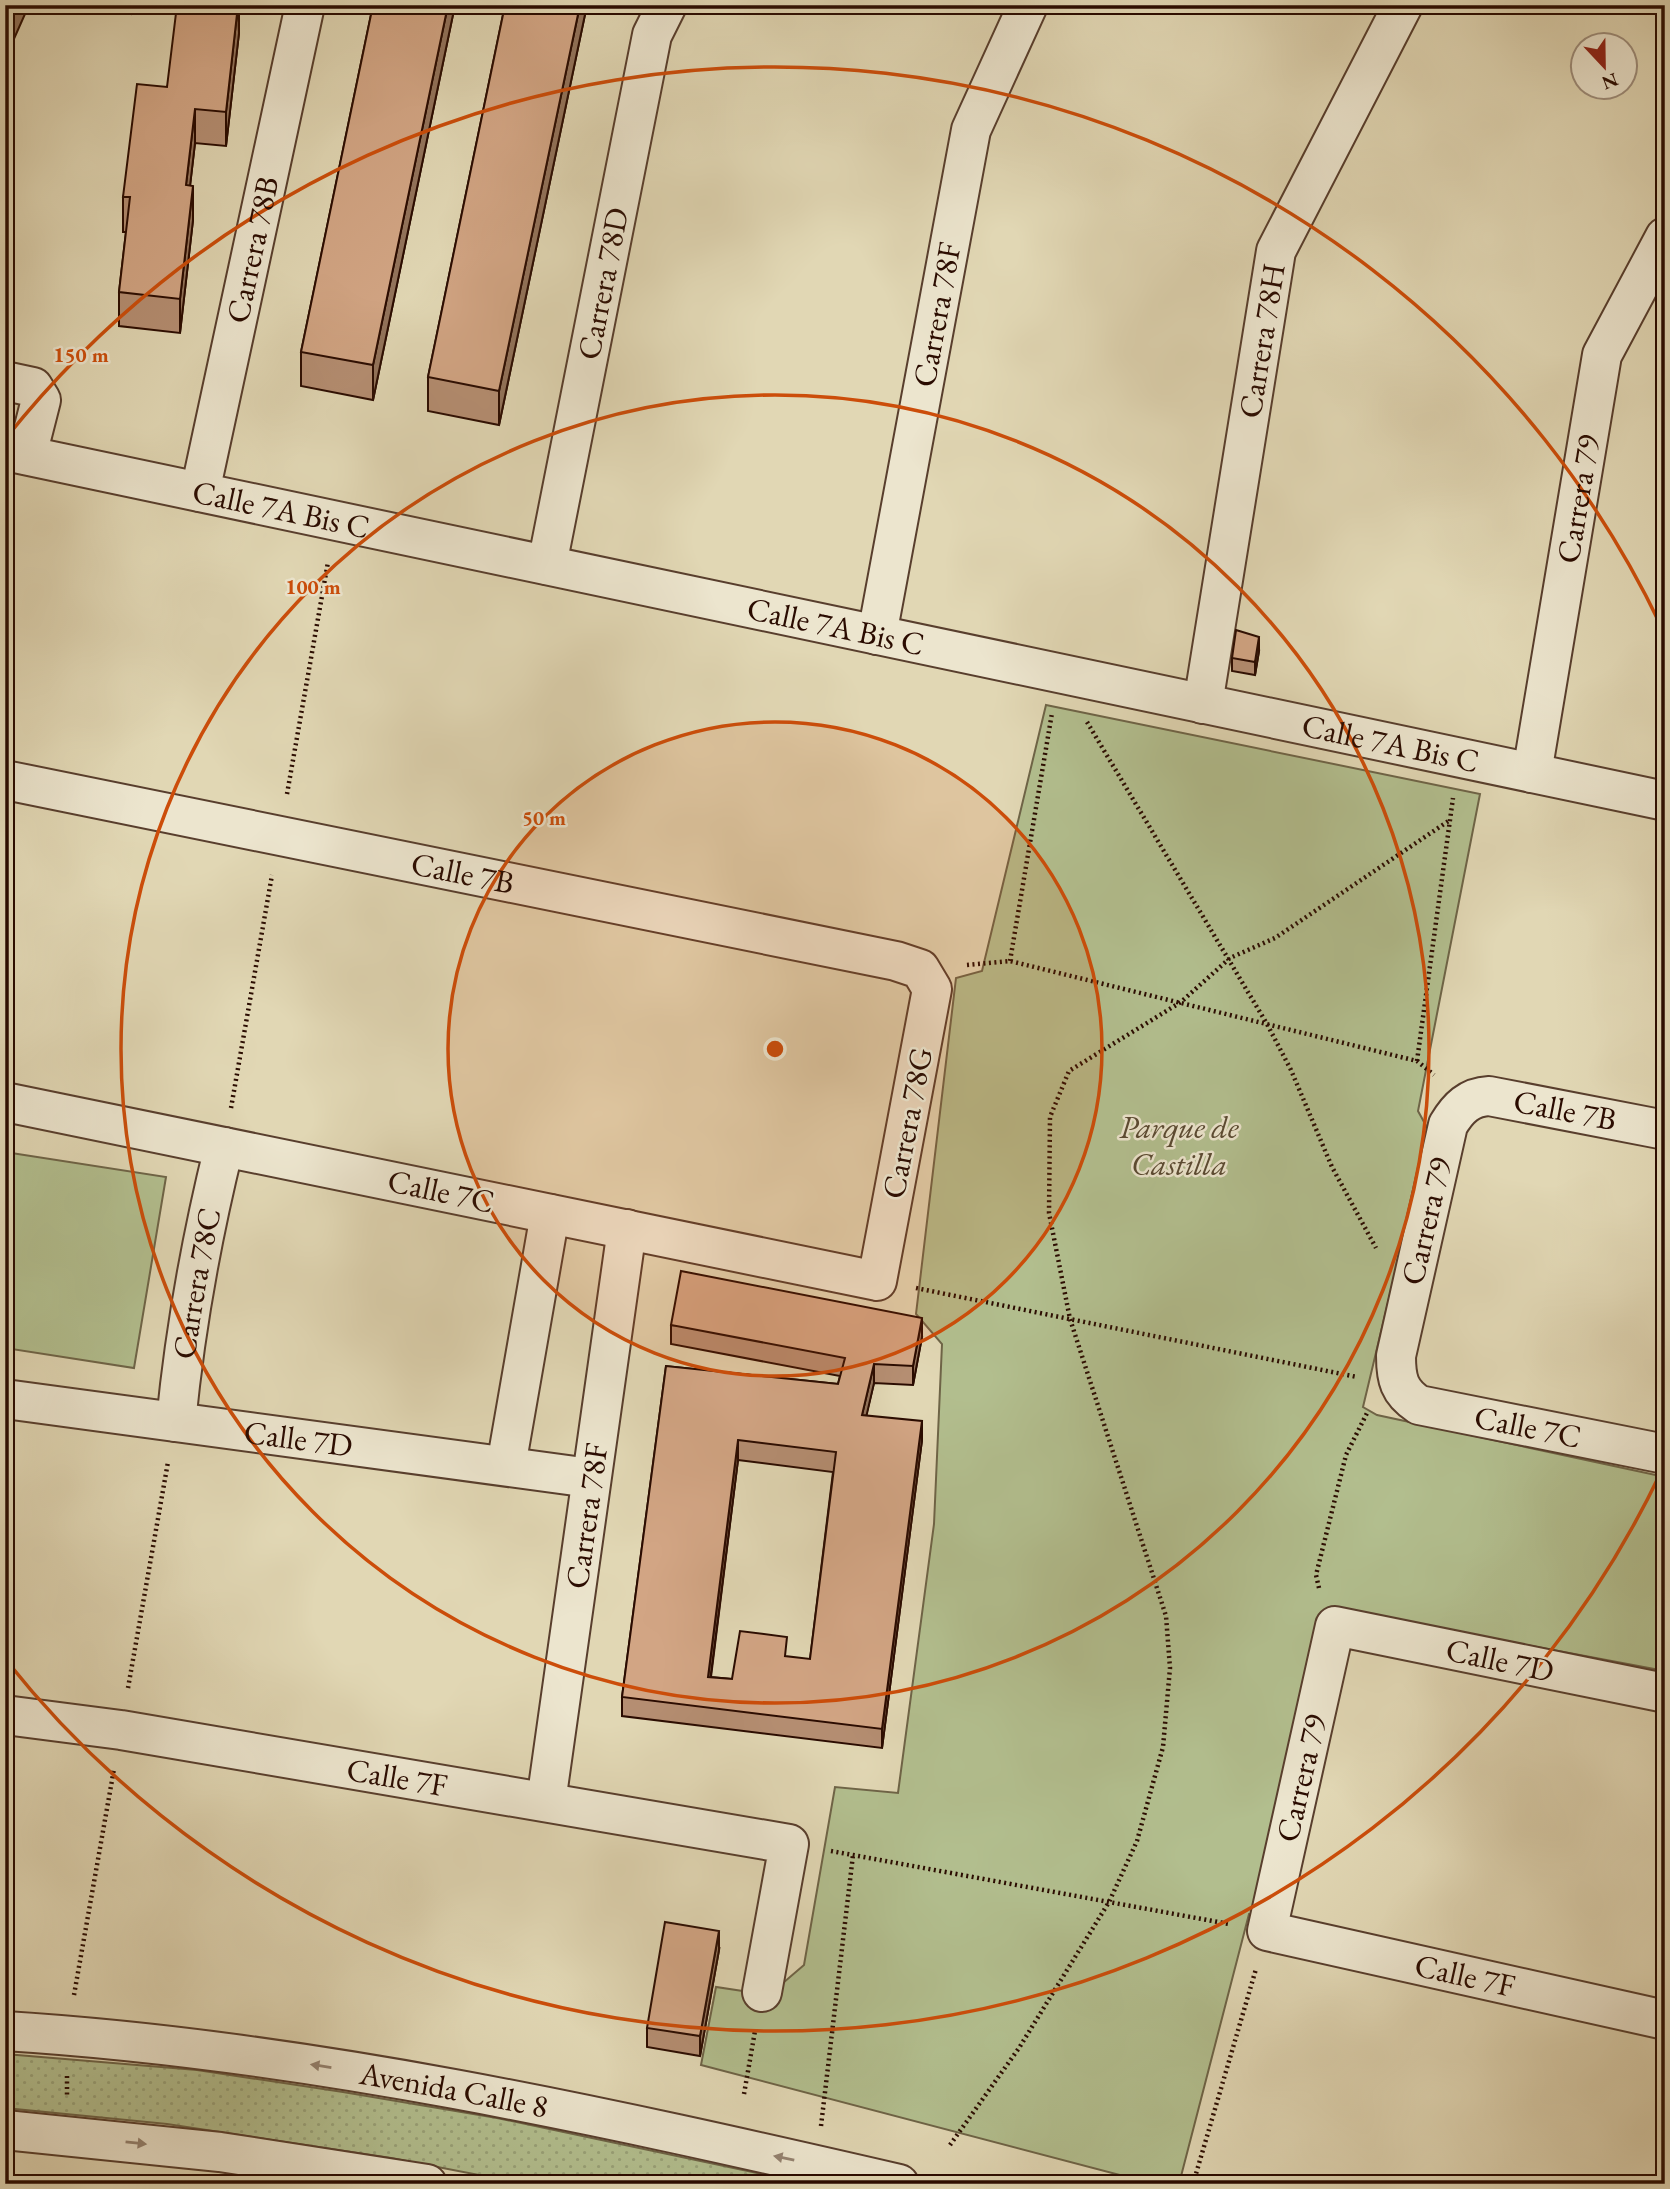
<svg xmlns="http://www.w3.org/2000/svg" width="1670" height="2189" viewBox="0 0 1670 2189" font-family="'EB Garamond',serif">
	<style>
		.grass { fill: url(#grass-dots); stroke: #6e6447; stroke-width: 2 }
		.park { fill: #b2be8e; stroke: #6e6447; stroke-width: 2 }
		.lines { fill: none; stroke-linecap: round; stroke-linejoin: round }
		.minor-casing { stroke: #583e2d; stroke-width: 42 }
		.path { stroke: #2a0b00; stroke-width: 4.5; stroke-dasharray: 2 3.5; stroke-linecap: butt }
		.minor { stroke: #ece5ce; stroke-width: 38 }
		.wall { fill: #b58e72; stroke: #2a0b00; stroke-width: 2; fill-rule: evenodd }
		.shaded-wall { fill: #93745c; stroke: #2a0b00; stroke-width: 2 }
		.building { fill: #d2a584; stroke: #2a0b00; stroke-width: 2; fill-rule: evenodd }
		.oneway { fill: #958371 }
		.ring { fill: none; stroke: #cc4d0a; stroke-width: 3.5 }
		.labels { text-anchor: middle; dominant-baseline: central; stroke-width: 5; stroke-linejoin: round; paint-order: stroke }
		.street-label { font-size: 32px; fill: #2a0b00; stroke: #ece5ce }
		.park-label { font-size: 32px; font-style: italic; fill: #5a4a32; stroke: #ece5ce }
		.centre { fill: #cc4d0a; stroke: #ece5ce; stroke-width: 3.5 }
		.ring-label { font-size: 21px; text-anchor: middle; font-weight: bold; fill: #cc4d0a; stroke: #ece5ce; stroke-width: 5; stroke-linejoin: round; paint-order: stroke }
	</style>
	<defs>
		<pattern id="grass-dots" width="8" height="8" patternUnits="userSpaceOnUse" patternTransform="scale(1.75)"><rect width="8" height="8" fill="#b2be8e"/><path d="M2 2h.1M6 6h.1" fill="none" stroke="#99a279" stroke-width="1.8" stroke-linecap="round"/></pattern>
	</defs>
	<rect width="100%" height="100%" fill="#e1d7b4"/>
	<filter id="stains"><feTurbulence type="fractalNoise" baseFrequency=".00286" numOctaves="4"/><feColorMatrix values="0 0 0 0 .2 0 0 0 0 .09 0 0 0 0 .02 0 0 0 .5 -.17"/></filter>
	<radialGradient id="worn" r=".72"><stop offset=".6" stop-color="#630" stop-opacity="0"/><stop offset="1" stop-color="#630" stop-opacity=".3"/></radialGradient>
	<polygon class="grass" points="5,2054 197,2070 343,2092 497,2118 809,2184 526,2184 391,2158 167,2124 5,2108"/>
	<g class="park">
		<polygon points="1046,705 1480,794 1418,1111 1429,1131 1363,1407 1377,1415 1665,1477 1665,1671 1331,1608 1265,1916 1249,1914 1179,2184 1154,2184 701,2065 716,1987 769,1995 804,1965 835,1787 898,1793 934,1524 942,1344 916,1314 956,978 982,971"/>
		<polygon points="5,1152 166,1177 134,1368 5,1348"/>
	</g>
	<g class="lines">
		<g class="minor-casing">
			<g id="minor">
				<polyline points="5,381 33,387 41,400 27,455"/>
				<path id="s1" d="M5,451l1660,350"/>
				<path id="s2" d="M200,492l105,-487"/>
				<path id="s3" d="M547,565l105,-530 15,-30"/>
				<path id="s4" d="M877,635l94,-505 57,-125"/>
				<path id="s5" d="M1203,704l73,-453 127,-246"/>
				<path id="s6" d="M1532,773l70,-418 63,-118"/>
				<path id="s7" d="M5,780l891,181 24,8 12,20 -55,292 -872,-179"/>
				<path id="s8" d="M1665,1130l-176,-34c-20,1 -31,12 -41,29l-52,231c0,23 3,36 23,49l246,49"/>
				<path id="s9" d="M5,1399l585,79"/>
				<path id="s10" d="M176,1422c9,-92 26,-186 48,-275"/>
				<polyline points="506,1466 550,1214"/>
				<path id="s11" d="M1665,1693l-330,-67 -68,305 398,89"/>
				<path id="s12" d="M5,1715l116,15 668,114 -27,148"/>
				<path id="s13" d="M546,1802l81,-573"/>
				<path id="s14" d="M5,2031c303,19 599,85 894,153"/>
				<polyline points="5,2130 220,2152 427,2184"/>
			</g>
		</g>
		<g class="path">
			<polyline points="1087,722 1267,1024 1291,1070 1332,1167 1376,1248"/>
			<polyline points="287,794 328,562"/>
			<polyline points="1010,961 1052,713"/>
			<polyline points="967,965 1010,961 1417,1061 1434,1075"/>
			<polyline points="1417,1061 1453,798"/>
			<polyline points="231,1108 272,875"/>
			<polyline points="916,1288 1357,1377"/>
			<polyline points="1319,1588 1316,1575 1346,1455 1368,1411"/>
			<polyline points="128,1688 168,1462"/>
			<polyline points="831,1851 1229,1924"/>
			<polyline points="74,1995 114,1769"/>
			<polyline points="67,2076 67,2096"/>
			<polyline points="744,2094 755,2031"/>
			<polyline points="821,2126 853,1855"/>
			<polyline points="950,2145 1019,2048 1109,1902 1137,1841 1163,1747 1170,1668 1166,1616 1070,1319 1049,1213 1050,1117 1069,1071 1181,1002 1230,958 1275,938 1450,820"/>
			<polyline points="1193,2184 1256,1969"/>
		</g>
		<use href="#minor" class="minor"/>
	</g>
	<g class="wall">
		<polygon points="111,5 135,5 131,14"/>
		<polygon points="239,5 239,33 226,146 195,143 190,186 193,220 180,333 119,326 119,292 126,232 123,232 123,197 167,87"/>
		<polygon points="373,5 455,5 373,400 301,386 301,352"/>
		<polygon points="505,5 587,5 499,425 428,411 428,377"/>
		<polygon points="1259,651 1255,675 1232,671 1232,658"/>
		<path d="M671,1325l251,12 -9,48 -39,-2 -8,33 56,24 -40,308 -260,-32v-19l44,-331 172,18 2,-8 -169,-32zM738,1460l95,12 -23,187 -78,20 -21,-2z"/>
		<polygon points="719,1950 700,2056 647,2047 647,2028"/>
	</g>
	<g class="shaded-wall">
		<polygon points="14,5 29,5 5,59 5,24"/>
		<polygon points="131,5 135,5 131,14"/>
		<polygon points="238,5 239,33 226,146 226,112"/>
		<polygon points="448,5 455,5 373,400 373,365"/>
		<polygon points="580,5 587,5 499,425 499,391"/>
		<polygon points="195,109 195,143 186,220 186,185"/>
		<polygon points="193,186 193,220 180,333 180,299"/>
		<polygon points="1259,637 1259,651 1255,675 1255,662"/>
		<polygon points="922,1318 922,1337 913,1385 913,1366"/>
		<polygon points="874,1364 874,1383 862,1435 862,1415"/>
		<polygon points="922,1421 922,1440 882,1748 882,1729"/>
		<polygon points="738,1440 738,1460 708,1697 708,1677"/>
		<polygon points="719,1931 719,1950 700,2056 700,2036"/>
	</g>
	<g class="building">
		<polygon points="5,5 14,5 5,24"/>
		<polygon points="177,5 238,5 226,112 195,109 186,185 193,186 180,299 119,292 130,197 123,197 137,84 167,87"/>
		<polygon points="373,5 448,5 373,365 301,352"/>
		<polygon points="505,5 580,5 499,391 428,377"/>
		<polygon points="1236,630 1259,637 1255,662 1232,658"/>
		<path d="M681,1271l241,47 -9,48 -39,-2 -12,51 60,6 -40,308 -260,-32 44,-331 172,18 7,-26 -174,-33zM738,1440l98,12 -26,207 -25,-3 2,-19 -47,-6 -8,48 -24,-2z"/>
		<polygon points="665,1922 719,1931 700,2036 647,2028"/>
	</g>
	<defs><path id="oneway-solid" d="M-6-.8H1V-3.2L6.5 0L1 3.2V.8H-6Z" transform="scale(1.75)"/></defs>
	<g class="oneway">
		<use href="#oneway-solid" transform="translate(321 2066) rotate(-171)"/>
		<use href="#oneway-solid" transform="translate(136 2143) rotate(6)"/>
		<use href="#oneway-solid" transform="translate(784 2158) rotate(-168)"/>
	</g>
	<circle cx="775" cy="1049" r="327" fill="#cc4d0a" fill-opacity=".12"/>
	<g class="ring">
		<circle cx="775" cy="1049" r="327"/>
		<circle cx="775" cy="1049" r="654"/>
		<path d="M1661 1472A982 982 0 0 1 6 1660M6 438A982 982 0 0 1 1661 626"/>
	</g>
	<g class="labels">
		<g class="street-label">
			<text stroke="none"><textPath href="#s2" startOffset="248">Carrera 78B</textPath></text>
			<text stroke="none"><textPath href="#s3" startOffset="287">Carrera 78D</textPath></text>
			<text stroke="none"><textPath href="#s4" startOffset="326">Carrera 78F</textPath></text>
			<text stroke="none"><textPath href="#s5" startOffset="368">Carrera 78H</textPath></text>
			<text stroke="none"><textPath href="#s6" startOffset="278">Carrera 79</textPath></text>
			<text stroke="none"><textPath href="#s1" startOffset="282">Calle 7A Bis C</textPath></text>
			<text stroke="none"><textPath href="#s1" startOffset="849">Calle 7A Bis C</textPath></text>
			<text stroke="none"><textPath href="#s1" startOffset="1416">Calle 7A Bis C</textPath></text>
			<text stroke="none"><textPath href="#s7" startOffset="467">Calle 7B</textPath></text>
			<text transform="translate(1565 1110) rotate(11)">Calle 7B</text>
			<text transform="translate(907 1123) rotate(-79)">Carrera 78G</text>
			<text transform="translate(441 1191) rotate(12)">Calle 7C</text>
			<text transform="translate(1426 1221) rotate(-77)">Carrera 79</text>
			<text stroke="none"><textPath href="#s10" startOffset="140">Carrera 78C</textPath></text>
			<text stroke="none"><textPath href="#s8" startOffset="637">Calle 7C</textPath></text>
			<text stroke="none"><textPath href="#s9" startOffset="296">Calle 7D</textPath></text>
			<text stroke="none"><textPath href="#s13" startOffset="289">Carrera 78F</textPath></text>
			<text transform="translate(1500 1660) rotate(12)">Calle 7D</text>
			<text stroke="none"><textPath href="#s12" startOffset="397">Calle 7F</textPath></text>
			<text transform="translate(1301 1778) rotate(-77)">Carrera 79</text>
			<text stroke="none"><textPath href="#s11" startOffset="852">Calle 7F</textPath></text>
			<text stroke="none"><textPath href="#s14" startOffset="453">Avenida Calle 8</textPath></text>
		</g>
		<g class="park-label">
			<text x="1179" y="1127">Parque de<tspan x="1179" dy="37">Castilla</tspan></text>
		</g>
	</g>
	<circle cx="775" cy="1049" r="10" class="centre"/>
	<g class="ring-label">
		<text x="81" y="362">150 m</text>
		<text x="313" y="594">100 m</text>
		<text x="544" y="825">50 m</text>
	</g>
	<rect width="1670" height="2189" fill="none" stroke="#e1d7b4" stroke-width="28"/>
	<rect x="7" y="7" width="1656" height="2175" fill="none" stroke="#2a0b00" stroke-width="3.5"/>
	<rect x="14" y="14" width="1642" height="2161" fill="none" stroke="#2a0b00" stroke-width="2"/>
	<g transform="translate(1604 66) rotate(158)"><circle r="33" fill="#ece5ce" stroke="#9e8e7c" stroke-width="2"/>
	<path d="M0-5L12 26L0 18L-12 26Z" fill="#8f2418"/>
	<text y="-10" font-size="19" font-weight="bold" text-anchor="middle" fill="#2a0b00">N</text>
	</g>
	<rect width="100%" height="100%" filter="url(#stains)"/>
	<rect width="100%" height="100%" fill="url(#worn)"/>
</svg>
